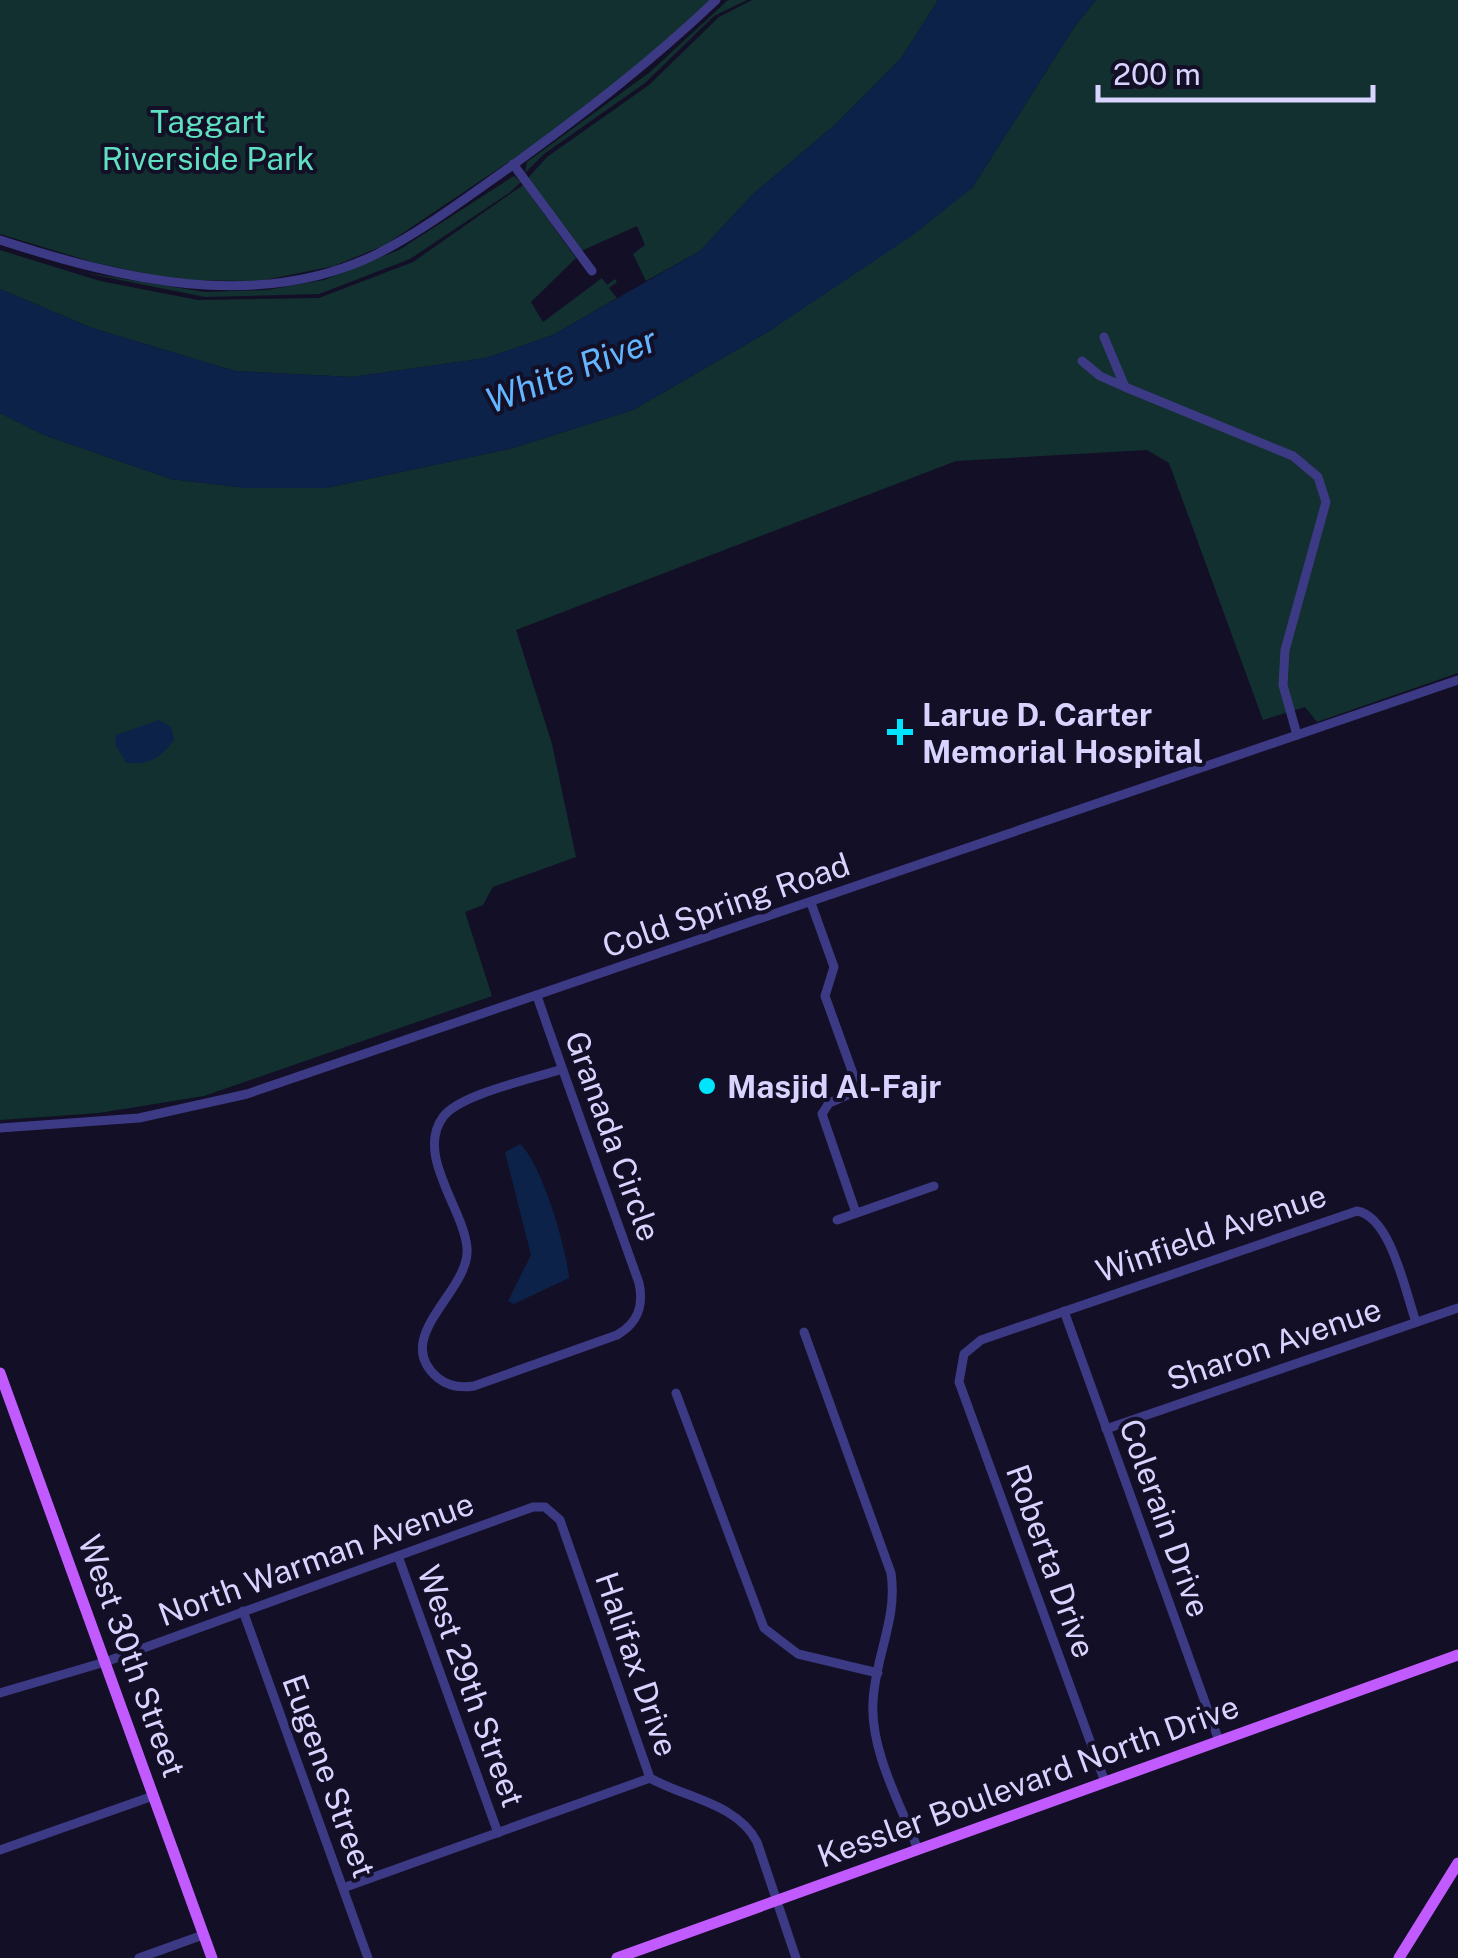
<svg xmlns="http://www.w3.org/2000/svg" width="1458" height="1958" viewBox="0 0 1458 1958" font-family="'Public Sans',sans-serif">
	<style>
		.green { fill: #12302f }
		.water { fill: #0c2248 }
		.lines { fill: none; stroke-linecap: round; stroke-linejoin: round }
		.minor { stroke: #3d3a85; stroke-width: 9 }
		.major { stroke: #c25bff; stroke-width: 11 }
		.poi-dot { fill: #00e5ff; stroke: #130f26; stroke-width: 4 }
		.labels { text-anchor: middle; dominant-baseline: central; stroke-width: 8; stroke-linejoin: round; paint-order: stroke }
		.park-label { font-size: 32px; fill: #5fe0c0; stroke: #130f26 }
		.poi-label { font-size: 32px; font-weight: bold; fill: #d9d4ff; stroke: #130f26; text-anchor: start }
		.street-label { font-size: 32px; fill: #d9d4ff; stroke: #130f26 }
		.water-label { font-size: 35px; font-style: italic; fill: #62b6ff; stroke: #130f26 }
	</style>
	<rect width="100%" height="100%" fill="#130f26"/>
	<g class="green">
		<polygon points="0,0 713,0 610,94 385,245 334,266 260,281 175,280 92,262 0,234"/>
		<polygon points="728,0 747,0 714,16 645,83 544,154 525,173 527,162 650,72"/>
		<polygon points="752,0 938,0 902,57 837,123 753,194 700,251 646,281 633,254 645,245 637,226 581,251 528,178 547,157 649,85 719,17"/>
		<polygon points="1096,0 1458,0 1458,673 1317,722 1305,707 1263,720 1169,463 1147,450 956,461 516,630 552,744 576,857 493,887 483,905 465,912 492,996 204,1096 99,1113 0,1120 0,413 44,435 171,479 246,488 326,488 513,448 633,410 771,330 972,188 1075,26"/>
		<polygon points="514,176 521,182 509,193 410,259 319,294 205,297 80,272 205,292 267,290 324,280 399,250"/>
		<polygon points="523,185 576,258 531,302 543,322 602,278 607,285 615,279 617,282 609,288 617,298 553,335 486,358 352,377 235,371 92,328 0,289 0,250 100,281 198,300 319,298 413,262"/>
	</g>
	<g class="water">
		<polygon points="938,0 1096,0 1075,26 972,188 913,235 771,330 633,410 513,448 326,488 246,488 171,479 44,435 0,413 0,289 92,328 235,371 352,377 486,358 553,335 700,251 753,194 837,123 902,57"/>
		<path d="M159,720l12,7 3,13c-13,18 -25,25 -48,23l-11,-19 1,-9z"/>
		<path d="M520,1144c21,18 47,105 49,134l-55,26 -6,-3 23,-46 -26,-103z"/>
	</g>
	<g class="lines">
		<g class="minor">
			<polyline points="513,164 592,271"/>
			<path d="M0,240c120,39 257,73 377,14 47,-24 89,-56 133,-87 73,-53 141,-105 206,-167"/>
			<polyline points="1104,337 1125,387 1293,456 1318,477 1326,502 1285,650 1283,685 1297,735"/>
			<polyline points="1082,361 1100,376 1125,387"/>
			<polyline points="811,903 834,967 825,996 856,1082 852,1093 829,1103 822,1114 856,1213"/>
			<path d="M537,996c33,96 68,191 102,287 5,23 -1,40 -22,52l-143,51c-13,2 -25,1 -36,-8 -49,-41 33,-87 29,-130 -3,-39 -52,-93 -24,-131 17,-23 90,-38 119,-48"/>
			<polyline points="0,1128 139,1118 247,1094 1458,680"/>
			<polyline points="837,1220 934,1186"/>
			<polyline points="1064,1311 1219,1741"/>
			<path d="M804,1332l87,241c7,46 -16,83 -18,129 -3,49 28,103 45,148"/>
			<polyline points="676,1393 764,1628 798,1654 878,1673"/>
			<polyline points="1106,1429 1458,1308"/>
			<polyline points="398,1556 498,1833"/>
			<polyline points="243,1611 368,1958"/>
			<path d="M0,1693l105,-31 428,-155h12l15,13 90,258c35,20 87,25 107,64l39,116"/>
			<path d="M1105,1782l-146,-400 5,-28 17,-14 376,-129c34,6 48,80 59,111"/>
			<polyline points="0,1850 153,1796"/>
			<polyline points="343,1888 650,1778"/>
			<polyline points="139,1958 203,1935"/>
		</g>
		<g class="major">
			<polyline points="0,1373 212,1958"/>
			<polyline points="617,1958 1458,1655"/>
			<polyline points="1399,1958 1458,1863"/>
		</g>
	</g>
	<g class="poi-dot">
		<path d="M895 717h10v10h10v10h-10v10h-10v-10h-10v-10h10z"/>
		<circle cx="707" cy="1086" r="10"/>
	</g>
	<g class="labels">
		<g class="park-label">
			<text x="208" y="121">Taggart<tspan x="208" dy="37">Riverside Park</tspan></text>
		</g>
		<g class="poi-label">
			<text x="922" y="714">Larue D. Carter<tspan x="922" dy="37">Memorial Hospital</tspan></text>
			<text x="727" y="1086">Masjid Al-Fajr</text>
		</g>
		<g class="street-label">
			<text transform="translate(726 905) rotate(-19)">Cold Spring Road</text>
			<text transform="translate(613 1136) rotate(70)">Granada Circle</text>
			<text transform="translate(1211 1233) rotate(-19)">Winfield Avenue</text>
			<text transform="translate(1274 1344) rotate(-19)">Sharon Avenue</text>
			<text transform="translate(1165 1518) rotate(70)">Colerain Drive</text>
			<text transform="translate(316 1559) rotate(-20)">North Warman Avenue</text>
			<text transform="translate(1051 1561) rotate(70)">Roberta Drive</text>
			<text transform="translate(132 1656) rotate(70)">West 30th Street</text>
			<text transform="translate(637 1664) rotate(71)">Halifax Drive</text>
			<text transform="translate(471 1686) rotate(70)">West 29th Street</text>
			<text transform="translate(329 1776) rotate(70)">Eugene Street</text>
			<text transform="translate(1028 1781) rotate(-20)">Kessler Boulevard North Drive</text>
		</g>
		<g class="water-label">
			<text transform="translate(571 370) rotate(-21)">White River</text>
		</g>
	</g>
	<path d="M1098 85v15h275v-15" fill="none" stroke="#d9d4ff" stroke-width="5"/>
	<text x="1113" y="85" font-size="30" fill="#d9d4ff" stroke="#130f26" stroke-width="8" paint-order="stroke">200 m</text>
</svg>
